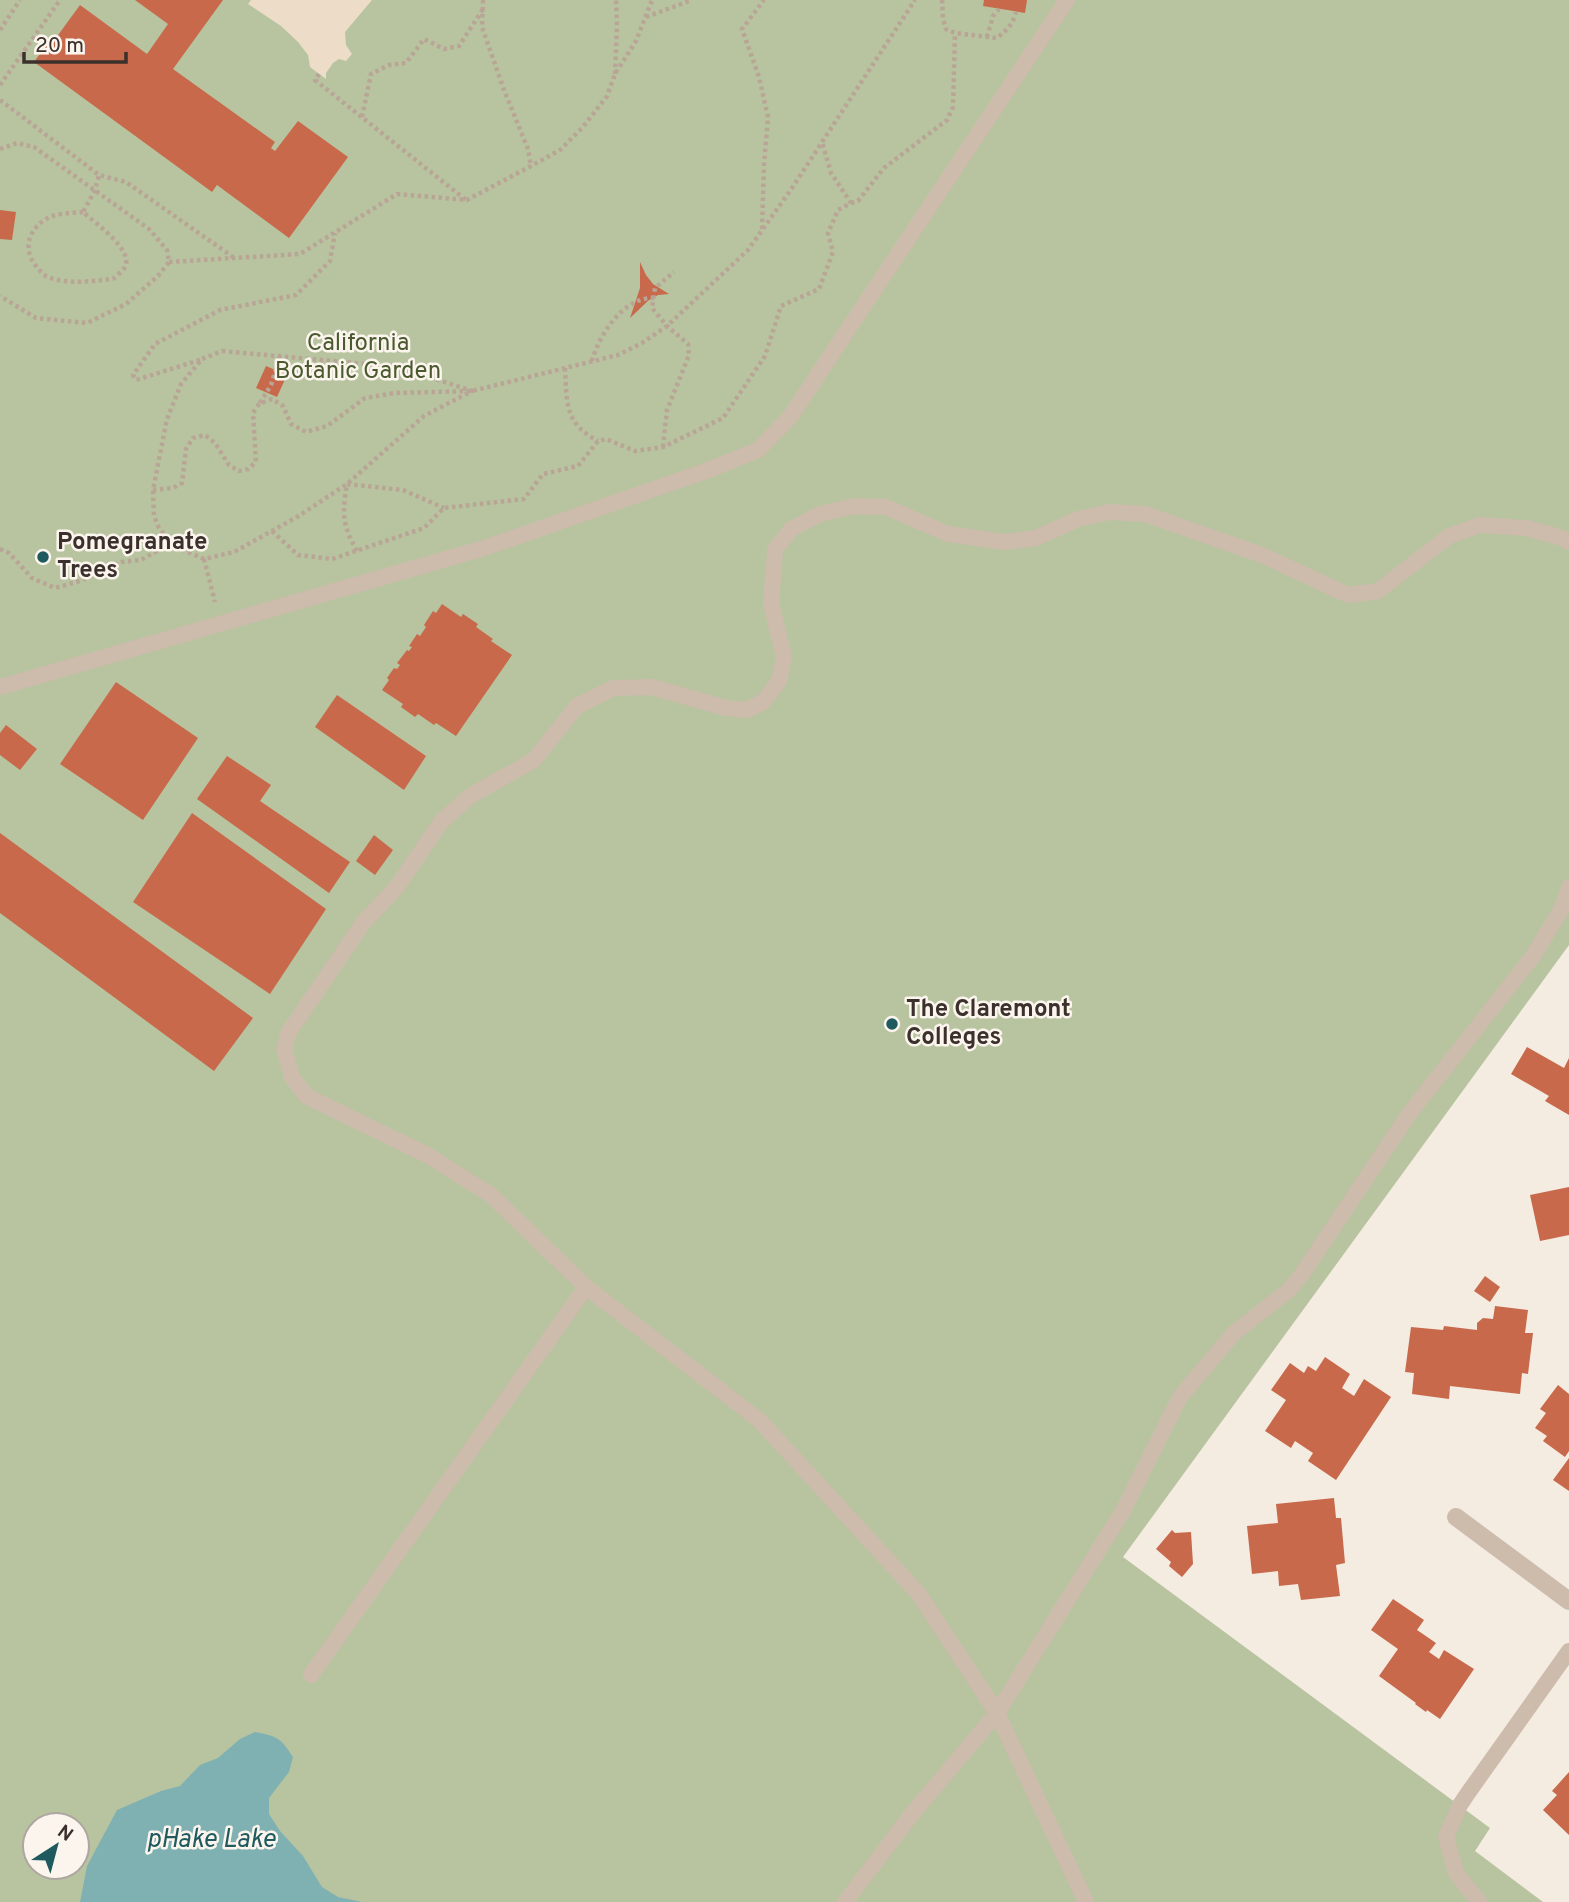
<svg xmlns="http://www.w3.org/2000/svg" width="1569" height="1902" viewBox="0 0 1569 1902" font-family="Overpass,sans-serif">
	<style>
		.green { fill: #b8c4a0; fill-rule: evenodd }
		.plaza { fill: #ecdcc8 }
		.water { fill: #7fb0b2 }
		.building { fill: #c8694b }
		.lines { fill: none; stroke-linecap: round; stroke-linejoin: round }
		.path { stroke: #b9a596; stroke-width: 4.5; stroke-dasharray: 3.5 3.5; stroke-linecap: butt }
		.lane { stroke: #cdbbac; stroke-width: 16 }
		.street { stroke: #cdbbac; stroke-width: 18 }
		.poi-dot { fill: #1f5a5e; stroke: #fbf5ee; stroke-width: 2.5 }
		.labels { text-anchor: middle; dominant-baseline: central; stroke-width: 5; stroke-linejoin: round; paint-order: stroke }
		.park-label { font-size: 24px; fill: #4a5a2e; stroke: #fbf5ee }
		.poi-label { font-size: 24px; font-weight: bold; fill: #3b302b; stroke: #fbf5ee; text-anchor: start }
		.water-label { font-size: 26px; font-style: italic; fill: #1f5a5e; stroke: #fbf5ee }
	</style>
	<rect width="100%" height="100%" fill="#f4ebe1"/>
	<path class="green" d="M0,0h1569v945l-446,612 367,271 -15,23 68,51h-1543zM35,1825h42v42h-42z"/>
	<polygon class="plaza" points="251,0 372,0 345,32 346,45 352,54 346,61 339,59 333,63 326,73 326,79 310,67 308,55 298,42 281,26 248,4"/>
	<path class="water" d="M255,1732c22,4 26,6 38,25l-4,15 -20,26v16l11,17 23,25 19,31 16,10 24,5h-282l7,-36 30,-56 44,-19 19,-5 20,-21 18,-7 22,-19z"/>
	<g class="building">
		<polygon points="135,0 223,0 173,69 275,142 271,148 275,151 298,121 348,157 289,238 217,185 212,192 34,62 50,40 53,42 80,5 147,54 168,24"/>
		<polygon points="984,0 1027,0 1025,13 983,6"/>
		<polygon points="0,210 16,212 12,240 0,239"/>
		<polygon points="640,262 646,275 653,284 669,294 658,295 649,300 630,318 640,288"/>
		<polygon points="266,366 287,375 277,397 256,388"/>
		<polygon points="442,604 461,617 463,614 478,624 476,627 493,639 491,641 512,655 456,736 436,723 434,725 418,714 415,717 401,707 403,704 382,690 389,680 387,678 394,668 397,669 400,665 397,663 407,650 409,651 412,647 409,646 417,634 420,636 426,627 424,625 433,611 436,613"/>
		<polygon points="116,682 198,738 143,820 60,764"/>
		<polygon points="337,695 426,756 404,790 315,727"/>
		<polygon points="6,725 37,749 20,770 0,755 0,733"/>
		<polygon points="227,756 271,785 260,801 350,862 329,893 197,799"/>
		<polygon points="192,813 326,909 270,994 133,902"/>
		<polygon points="0,833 253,1018 214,1071 0,913"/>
		<polygon points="374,835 393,850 375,875 356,861"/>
		<polygon points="1527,1047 1564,1068 1569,1058 1569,1115 1545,1101 1549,1096 1511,1074"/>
		<polygon points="1569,1187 1569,1235 1540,1241 1530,1195"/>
		<polygon points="1485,1276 1500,1287 1490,1302 1474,1291"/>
		<polygon points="1495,1306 1528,1310 1525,1333 1533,1333 1528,1374 1522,1373 1520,1394 1450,1386 1449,1399 1412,1394 1414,1373 1405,1372 1411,1327 1443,1330 1444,1326 1477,1330 1477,1323 1483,1318 1493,1319"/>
		<polygon points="1325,1357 1350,1374 1342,1388 1354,1396 1364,1379 1391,1397 1336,1480 1308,1461 1313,1453 1295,1441 1291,1448 1265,1431 1286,1400 1271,1390 1290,1363 1304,1373 1308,1366 1316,1371"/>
		<polygon points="1558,1385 1569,1394 1569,1451 1565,1457 1543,1441 1547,1436 1535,1428 1546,1413 1540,1409"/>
		<polygon points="1569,1458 1569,1491 1553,1480"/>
		<polygon points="1334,1498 1336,1518 1341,1518 1345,1563 1336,1565 1340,1596 1301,1600 1298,1584 1279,1586 1278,1571 1252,1574 1247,1526 1278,1523 1276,1504"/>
		<polygon points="1172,1530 1175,1533 1191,1532 1193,1564 1182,1577 1169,1566 1171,1562 1156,1549"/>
		<polygon points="1393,1599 1424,1620 1417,1630 1436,1643 1429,1652 1439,1659 1444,1650 1474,1669 1440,1719 1427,1710 1426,1712 1415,1704 1416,1703 1379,1676 1398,1649 1371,1630"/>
		<polygon points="1569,1772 1569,1835 1543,1810 1557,1795 1552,1791"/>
	</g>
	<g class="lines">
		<g class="path">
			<polyline points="483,0 482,27 504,90 528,149 531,166"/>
			<path d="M942,0l1,19 3,10 9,4 42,5c10,-8 16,-14 19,-26"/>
			<polyline points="646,17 692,0"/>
			<polyline points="0,30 20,0"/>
			<polyline points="987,37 993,16 999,9"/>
			<polyline points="319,74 315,80 466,200"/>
			<polyline points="615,74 617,27 616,0"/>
			<polyline points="0,85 60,0"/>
			<polyline points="0,100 99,175 126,182 233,257"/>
			<polyline points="362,117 371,74 389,65 406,63 424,39 444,49 459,46 483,9"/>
			<polyline points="0,149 17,143 34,147 149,229 167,250 169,262 158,276 126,304 87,323 36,318 0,296"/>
			<polyline points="851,203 858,201 884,168 947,120 953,107 955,33"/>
			<path d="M83,212c-10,1 -24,1 -33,5 -20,9 -29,31 -14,49 3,4 7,9 12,11 21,8 43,4 65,2 3,-3 10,-8 12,-12 9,-17 -31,-45 -42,-55l12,-22 4,-15"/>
			<polyline points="762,229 764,165 768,117 759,77 742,29 764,0"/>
			<polyline points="169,262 300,254 397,194 467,200 531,166 560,150 583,127 607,96 615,74 636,41 652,0"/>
			<polygon points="222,351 399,367 472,391 424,416 347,484 297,517 234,552 204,559 181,549 171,543 159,528 154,516 153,490 167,419 181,384 202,359"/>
			<polyline points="200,360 136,380 133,375 155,344 220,310 296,295 330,261 335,233"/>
			<path d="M592,361c7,-26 31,-64 62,-63"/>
			<path d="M565,368c2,35 -1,55 33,73"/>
			<polyline points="260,403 271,385 280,356"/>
			<polyline points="663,447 667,410 689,355 688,344 667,326 652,308 655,288 674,272"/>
			<polyline points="153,490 173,488 182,483 186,449 193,438 205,435 215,443 229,465 239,471 248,469 256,462 253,413 259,404 272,399 283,406 291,424 306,432 327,426 365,398 395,393 472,391 618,355 642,343 667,326 748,250 792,188 915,0"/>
			<polyline points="272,531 298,555 332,559 424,528 444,508 524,499 543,474 578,466 598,441 606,439 635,451 663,447 723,418 765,356 781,306 819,289 833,252 828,233 838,210 851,203 831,173 822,142"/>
			<polyline points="0,549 9,553 32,578 55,588 80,581 121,562 141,560 171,543"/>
			<path d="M357,551c-15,-26 -15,-38 -10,-67l56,6 41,18"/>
			<polyline points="204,559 215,602"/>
		</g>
		<g class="lane">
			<polyline points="0,687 484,548 706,471 758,450 790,417 1067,0"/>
			<polyline points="311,1675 586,1287"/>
			<polyline points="845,1902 912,1814 997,1713 1123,1511 1180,1397 1234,1333 1289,1290 1302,1274 1409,1114 1533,956 1562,908 1569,887"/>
			<polyline points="1086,1902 997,1713 918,1593 759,1420 586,1287 491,1195 427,1155 306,1096 292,1077 284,1049 289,1032 363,923 396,888 441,822 470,796 534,760 577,706 613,688 652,687 726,708 747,710 763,702 779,681 784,657 771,604 775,550 791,529 820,514 855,506 886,507 948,534 1005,542 1036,538 1078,519 1110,512 1145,514 1262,555 1348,595 1378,591 1449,536 1480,525 1527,528 1562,538 1569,542"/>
			<polyline points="1479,1902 1456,1873 1446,1837 1460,1805 1468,1793 1569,1651"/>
		</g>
		<polyline class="street" points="1456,1517 1569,1601"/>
	</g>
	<g class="poi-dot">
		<circle cx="43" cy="557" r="7"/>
		<circle cx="892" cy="1024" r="7"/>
	</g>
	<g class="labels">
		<g class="park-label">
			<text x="358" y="344">California<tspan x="358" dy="28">Botanic Garden</tspan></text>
		</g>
		<g class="poi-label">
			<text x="57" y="543">Pomegranate<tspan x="57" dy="28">Trees</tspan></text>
			<text x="906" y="1010">The Claremont<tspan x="906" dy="28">Colleges</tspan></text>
		</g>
		<g class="water-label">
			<text x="211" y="1840">pHake Lake</text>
		</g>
	</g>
	<g transform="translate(56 1846) rotate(36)"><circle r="33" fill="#fbf5ee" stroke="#aea6a0" stroke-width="2"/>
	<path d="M0-5L12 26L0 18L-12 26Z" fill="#1f5a5e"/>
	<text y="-10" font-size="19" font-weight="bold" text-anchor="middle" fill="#3b302b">N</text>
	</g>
	<path d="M24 52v10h102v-10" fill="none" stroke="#3b302b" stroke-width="3.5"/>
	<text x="35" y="52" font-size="21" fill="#3b302b" stroke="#fbf5ee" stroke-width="5" paint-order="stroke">20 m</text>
</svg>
